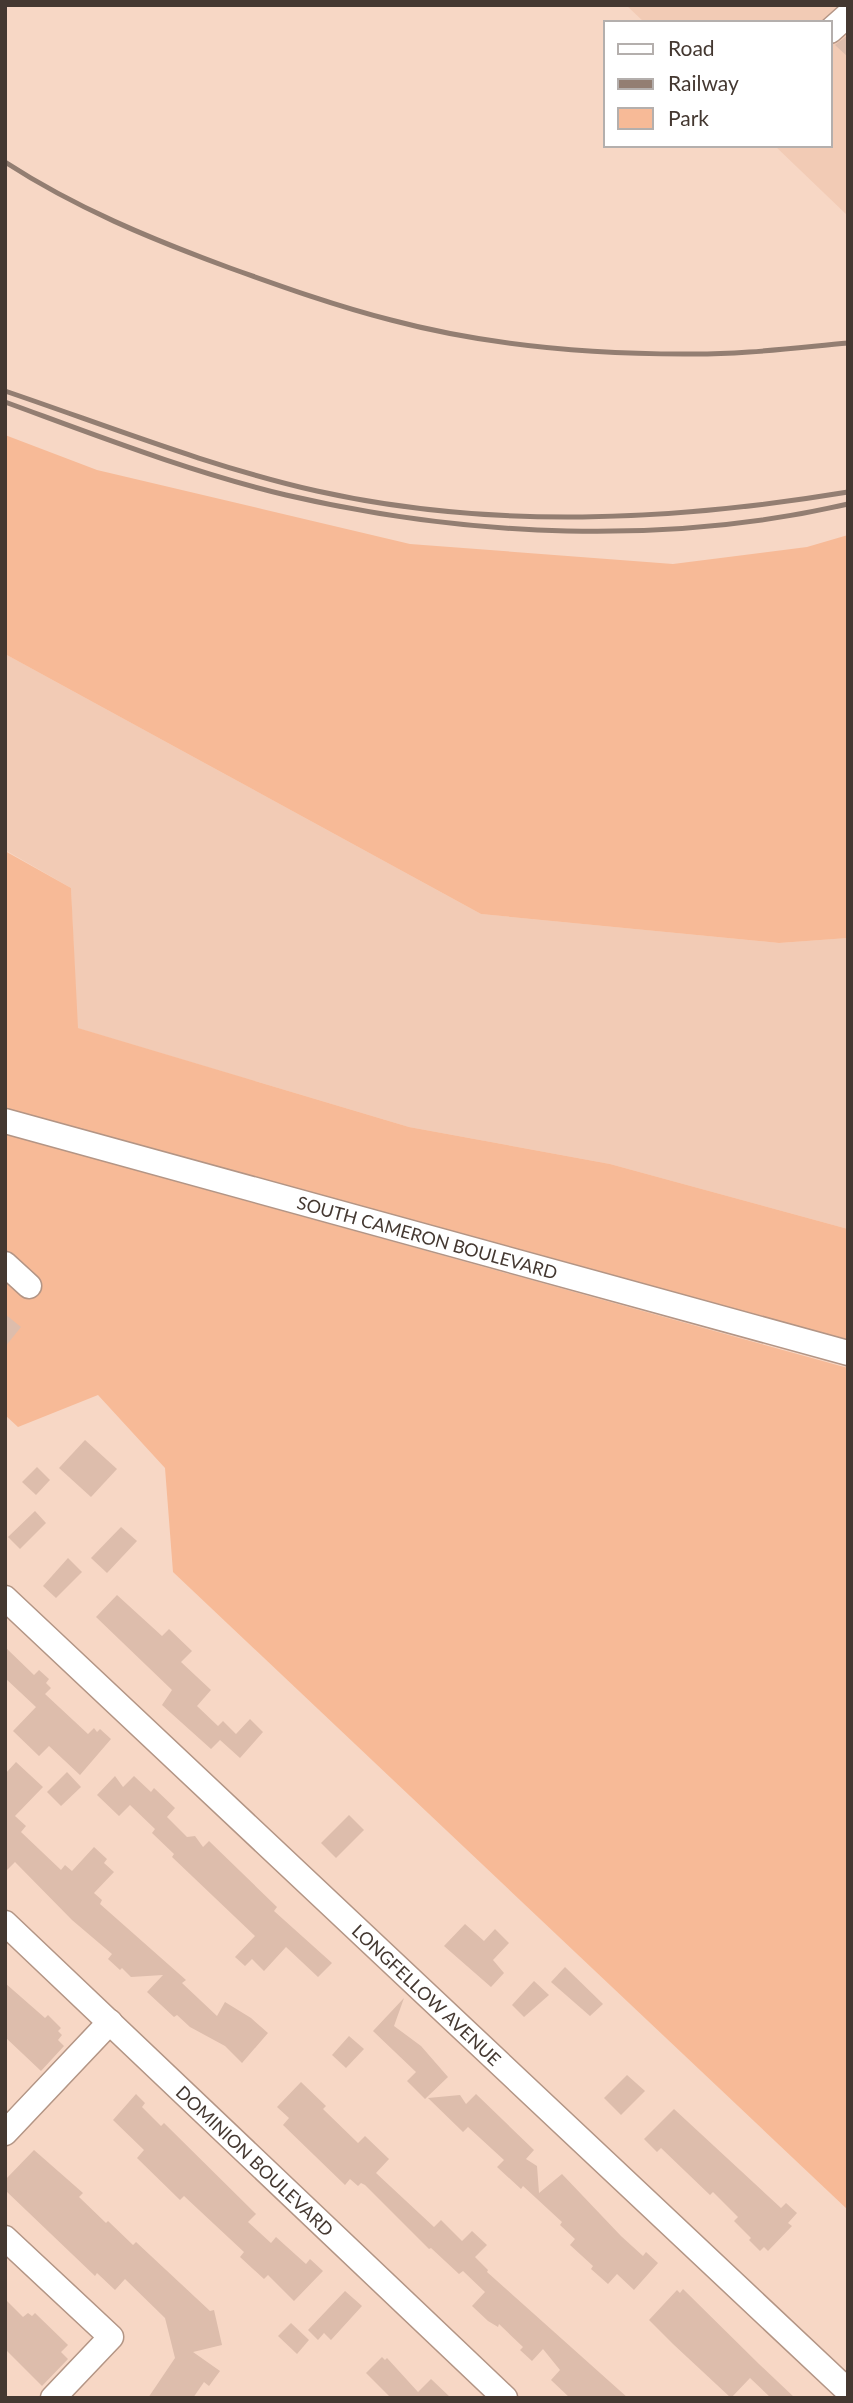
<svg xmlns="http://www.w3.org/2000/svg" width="853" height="2403" viewBox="0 0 853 2403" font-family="Lato,sans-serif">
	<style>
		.built { fill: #f2cbb5 }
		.green { fill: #f7ba97 }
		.building { fill: #ddbdac }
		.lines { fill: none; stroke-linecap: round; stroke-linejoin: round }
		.minor-casing { stroke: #b39585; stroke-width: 27 }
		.minor { stroke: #fff; stroke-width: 24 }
		.rail { stroke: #937e72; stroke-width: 5 }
		.labels { text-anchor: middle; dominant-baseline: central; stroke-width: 5; stroke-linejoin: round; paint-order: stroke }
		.street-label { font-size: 18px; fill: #443831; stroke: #fff }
	</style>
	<rect width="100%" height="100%" fill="#f7d7c5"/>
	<g class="built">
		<polygon points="626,5 848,5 848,216 774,145 830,145 830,23 645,23"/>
		<polygon points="5,654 481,914 779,943 848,938 848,1229 610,1164 409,1127 77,1028 71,888 5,850"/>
	</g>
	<g class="green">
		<polygon points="5,435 97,470 410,544 673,564 807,547 848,535 848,938 779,943 481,914 5,654"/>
		<polygon points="5,851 71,888 78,1028 409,1127 610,1164 848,1229 848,1342 5,1108"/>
		<polygon points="5,1134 848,1368 848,2210 173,1572 165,1468 98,1395 18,1427 5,1415"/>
	</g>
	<g class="building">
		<polygon points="848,35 848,57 835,45"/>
		<polygon points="5,1314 21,1327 5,1347"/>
		<polygon points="85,1440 117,1469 91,1497 59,1468"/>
		<polygon points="37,1467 50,1480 36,1495 22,1482"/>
		<polygon points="35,1511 46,1523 20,1549 8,1537"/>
		<polygon points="121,1527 137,1541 107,1573 91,1558"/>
		<polygon points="68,1558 82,1572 56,1598 43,1586"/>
		<polygon points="117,1595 162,1636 169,1629 192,1651 181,1662 211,1690 197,1706 218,1726 223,1721 236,1734 250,1719 263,1732 240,1758 220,1740 211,1749 162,1705 172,1690 96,1617"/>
		<polygon points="5,1647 34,1675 39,1670 49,1679 46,1683 51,1688 45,1694 88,1734 94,1728 97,1732 100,1729 111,1739 80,1775 49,1746 39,1756 13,1731 36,1707 5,1678"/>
		<polygon points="16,1762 43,1787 15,1816 26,1826 21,1832 61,1870 65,1865 72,1871 94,1847 107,1859 104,1863 114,1872 94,1893 102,1900 100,1904 186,1980 182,1983 217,2016 225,2002 251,2018 268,2033 242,2063 225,2046 190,2027 177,2015 174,2017 147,1992 163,1975 131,1977 122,1968 120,1970 108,1959 112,1954 72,1920 15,1862 5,1872 5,1774"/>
		<polygon points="67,1772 81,1787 61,1806 47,1792"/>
		<polygon points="115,1776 123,1787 134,1776 151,1792 154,1788 175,1808 167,1817 187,1837 195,1836 203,1847 209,1841 277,1907 274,1911 332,1963 318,1977 286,1947 264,1971 252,1959 245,1966 235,1957 255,1936 172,1857 174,1854 152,1833 155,1829 130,1805 119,1816 97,1795"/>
		<polygon points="349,1815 364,1830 336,1858 321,1843"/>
		<polygon points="465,1924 484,1941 495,1929 509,1943 493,1960 504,1973 491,1987 444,1946"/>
		<polygon points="565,1967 603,2004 590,2016 551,1982"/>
		<polygon points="534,1981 549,1995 524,2017 512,2005"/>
		<polygon points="5,1983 45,2018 48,2015 61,2028 58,2031 62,2035 58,2040 64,2046 41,2071 5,2037"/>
		<polygon points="404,1998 394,2026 421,2046 448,2077 425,2099 407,2081 416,2072 373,2031"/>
		<polygon points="349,2036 364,2049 346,2068 332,2055"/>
		<polygon points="627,2075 645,2091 621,2115 604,2098"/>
		<polygon points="301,2082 326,2106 323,2109 358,2143 365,2136 389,2159 376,2173 434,2227 441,2220 462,2241 472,2231 487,2245 475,2257 488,2270 487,2272 628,2398 570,2398 551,2380 560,2370 543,2349 532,2361 520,2350 523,2347 499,2324 498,2327 488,2321 472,2306 485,2292 463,2271 459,2274 431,2248 429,2249 365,2185 361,2183 358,2186 350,2179 345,2185 283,2125 289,2118 277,2107"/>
		<polygon points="136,2094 145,2103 142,2107 161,2126 164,2123 256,2214 248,2222 271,2243 276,2237 306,2264 310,2259 323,2271 294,2301 268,2275 264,2279 240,2257 244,2252 184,2196 180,2200 137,2158 144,2150 113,2120"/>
		<polygon points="476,2094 534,2150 526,2159 537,2166 539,2193 562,2174 621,2236 643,2256 646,2252 658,2263 634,2290 617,2274 608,2284 591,2269 593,2266 570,2245 575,2239 560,2225 562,2222 523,2186 521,2189 497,2167 504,2160 468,2127 463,2132 428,2098 460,2095 466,2104"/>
		<polygon points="674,2109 781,2208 786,2203 797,2213 788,2223 792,2226 768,2251 764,2247 760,2251 749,2240 751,2238 734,2221 738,2217 713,2192 710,2195 661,2148 657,2152 644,2139"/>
		<polygon points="34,2150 83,2193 79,2197 106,2223 108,2221 133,2245 136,2242 210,2311 214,2310 222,2345 193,2352 220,2371 209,2386 204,2382 193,2398 148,2398 175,2358 165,2318 125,2279 115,2290 97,2273 95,2276 5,2190 5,2180"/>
		<polygon points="683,2289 759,2364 795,2398 771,2398 750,2378 731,2398 673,2344 649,2320 677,2290 680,2293"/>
		<polygon points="345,2291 362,2306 331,2340 324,2333 318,2340 308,2330"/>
		<polygon points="5,2299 23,2317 28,2313 32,2316 35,2313 68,2345 61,2352 68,2359 42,2386 5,2349"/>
		<polygon points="291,2323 309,2340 297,2354 278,2336"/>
		<polygon points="382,2357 385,2360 387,2358 418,2392 431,2379 451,2398 391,2398 366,2373"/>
	</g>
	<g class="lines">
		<g class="minor-casing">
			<g id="minor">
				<polyline points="830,31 848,15"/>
				<path id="s1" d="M5,1121l843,232"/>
				<polyline points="5,1264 29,1286"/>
				<path id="s2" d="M5,1598l843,793"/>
				<path id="s3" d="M5,1923l500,475"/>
				<polyline points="5,2133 110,2022"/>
				<polyline points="5,2238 111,2337 53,2398"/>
			</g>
		</g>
		<use href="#minor" class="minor"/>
		<g class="rail">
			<path d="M5,162c71,46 146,77 225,106 53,19 106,38 161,52 94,25 196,34 293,34 55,1 109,-6 164,-11"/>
			<path d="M5,391c103,35 206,76 312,100 175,39 356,30 531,1"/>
			<path d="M5,402c93,34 185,70 281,93 181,42 380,51 562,9"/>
		</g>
	</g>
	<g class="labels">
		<g class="street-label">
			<text stroke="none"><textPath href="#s1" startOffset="438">SOUTH CAMERON BOULEVARD</textPath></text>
			<text stroke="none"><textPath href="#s2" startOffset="579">LONGFELLOW AVENUE</textPath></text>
			<text stroke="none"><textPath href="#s3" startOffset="345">DOMINION BOULEVARD</textPath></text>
		</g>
	</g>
	<rect width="853" height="2403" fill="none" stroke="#443831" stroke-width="14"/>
	<rect x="604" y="21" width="228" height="126" fill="#ffffff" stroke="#b4afad" stroke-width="2"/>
	<rect x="618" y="44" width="35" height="10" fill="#ffffff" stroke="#b4afad" stroke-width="2"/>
	<text x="668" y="56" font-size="21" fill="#443831">Road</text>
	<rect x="618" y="79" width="35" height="10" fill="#937e72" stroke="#b4afad" stroke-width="2"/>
	<text x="668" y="91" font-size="21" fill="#443831">Railway</text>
	<rect x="618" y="108" width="35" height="21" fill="#f7ba97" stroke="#b4afad" stroke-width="2"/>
	<text x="668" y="126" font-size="21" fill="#443831">Park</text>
</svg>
